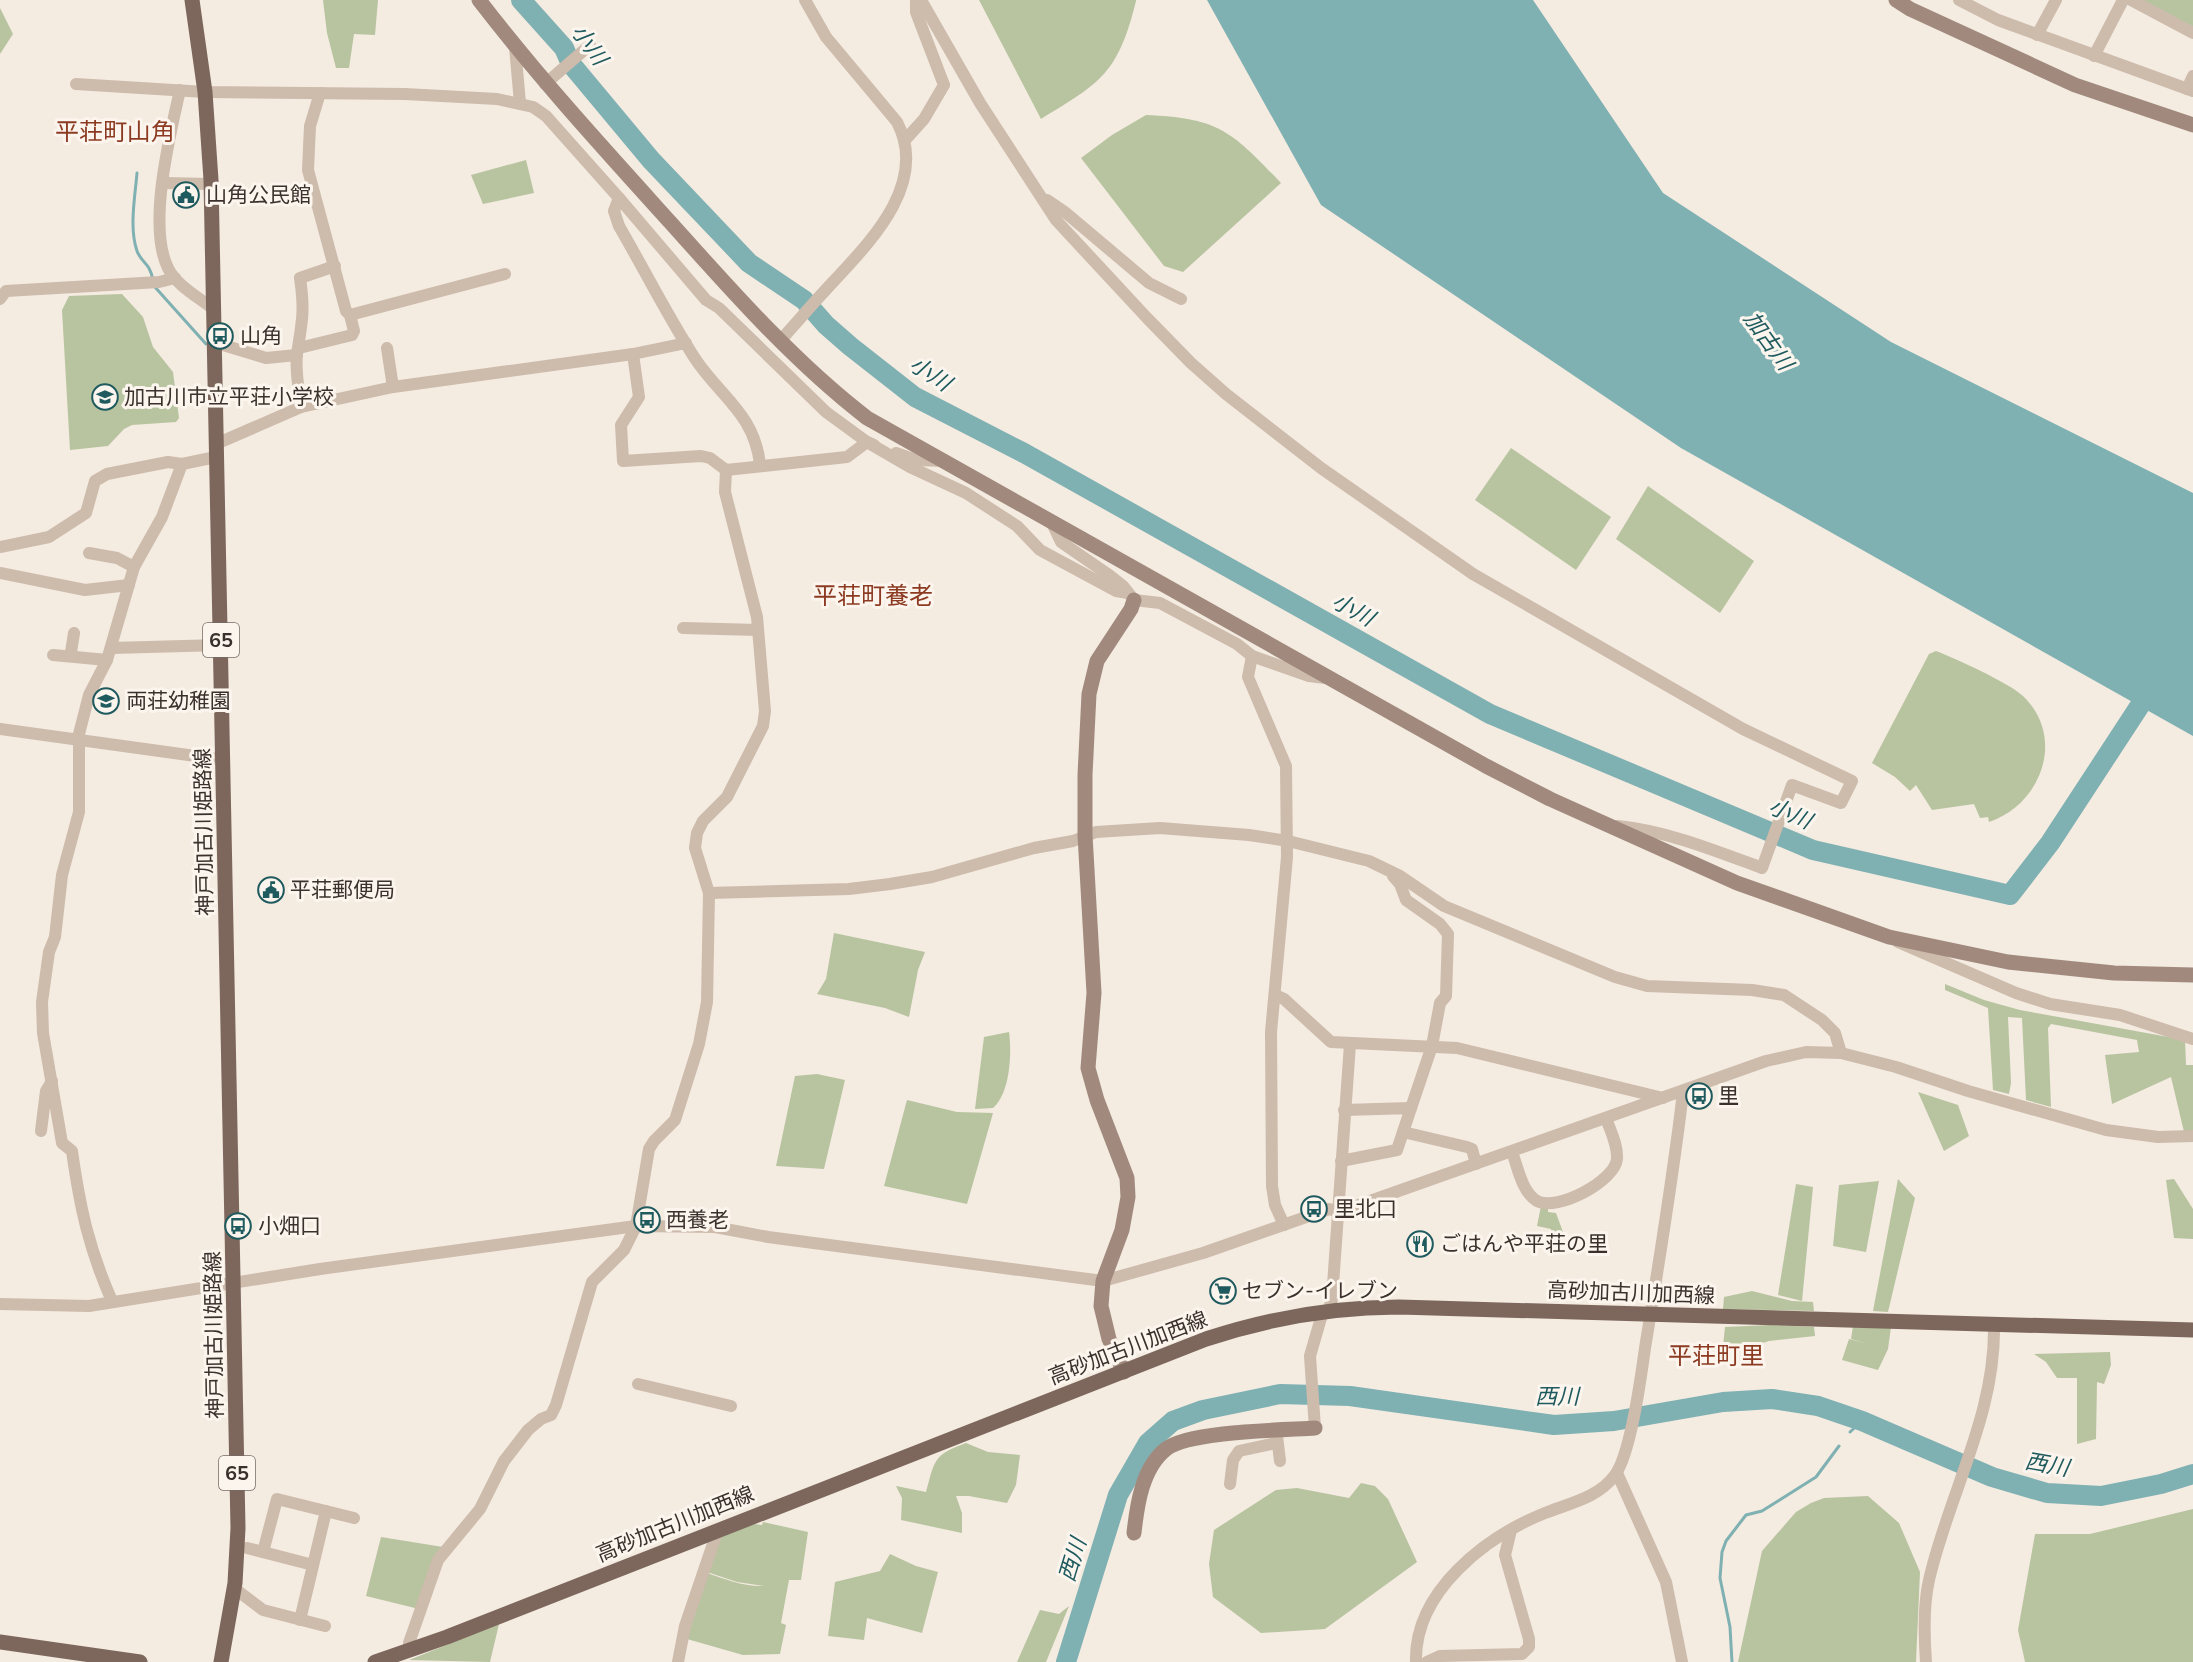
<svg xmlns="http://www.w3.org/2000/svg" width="2193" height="1662" viewBox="0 0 2193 1662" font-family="'Nunito Sans','Noto Sans JP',sans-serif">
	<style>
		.green { fill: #b8c4a0 }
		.water { fill: #7fb0b2 }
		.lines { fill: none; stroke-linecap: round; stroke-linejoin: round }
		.stream { stroke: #7fb0b2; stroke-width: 3 }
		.river { stroke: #7fb0b2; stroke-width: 20 }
		.street { stroke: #cdbbac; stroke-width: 12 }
		.secondary { stroke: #a18a7d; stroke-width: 15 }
		.primary { stroke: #7d675c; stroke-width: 15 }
		.labels { text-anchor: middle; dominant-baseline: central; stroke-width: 6; stroke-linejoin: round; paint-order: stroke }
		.shield { fill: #fbf5ee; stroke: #756b66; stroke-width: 1.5 }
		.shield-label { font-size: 20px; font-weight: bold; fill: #3b302b }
		.poi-label { font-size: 21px; fill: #3b302b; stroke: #fbf5ee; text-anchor: start }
		.street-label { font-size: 21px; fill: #3b302b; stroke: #fbf5ee }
		.water-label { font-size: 22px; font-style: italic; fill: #1f5a5e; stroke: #fbf5ee }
		.quarter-label { font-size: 24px; fill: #8c3b22; stroke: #fbf5ee }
	</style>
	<rect width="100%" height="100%" fill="#f4ebe1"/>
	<g class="green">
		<polygon points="323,0 378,0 375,35 354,34 349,68 336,68 327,33"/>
		<path d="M979,0h157v1c-18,72 -34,81 -95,118z"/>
		<polygon points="2141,0 2193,0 2193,28"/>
		<polygon points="0,8 13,34 0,54"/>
		<path d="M1146,115c74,3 86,17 135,68l-98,89 -19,-6 -83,-108 31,-23z"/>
		<polygon points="526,160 534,193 483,204 471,175"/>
		<polygon points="122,294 143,317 153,347 173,372 179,418 176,422 132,425 124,429 108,446 70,450 62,310 69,296"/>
		<polygon points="1511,448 1611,517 1576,570 1475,500"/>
		<polygon points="1648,486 1754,561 1720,613 1616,539"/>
		<path d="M1936,651c19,7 73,32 87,45 43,41 19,108 -34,126l-1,-5 -8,1 -6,-14 -42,6 -16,-25 -6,6 -15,-14 -23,-14 57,-109z"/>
		<polygon points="834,933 925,952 918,970 909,1017 885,1008 817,994 826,979"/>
		<polygon points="1945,984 1984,1000 2020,1010 2185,1040 2186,1065 2193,1065 2193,1132 2184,1132 2171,1077 2112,1104 2105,1055 2139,1052 2137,1040 2051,1024 2048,1028 2051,1107 2026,1100 2022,1018 2008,1017 2011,1083 2009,1094 1993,1090 1988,1008 1945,990"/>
		<path d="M1009,1032c3,22 1,61 -16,76l-18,1 9,-72z"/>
		<polygon points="817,1074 845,1080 824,1169 776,1166 795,1076"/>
		<polygon points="1918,1092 1958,1105 1969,1136 1944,1151"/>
		<polygon points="907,1100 957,1112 993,1113 967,1204 884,1186"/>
		<polygon points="1898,1179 1915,1198 1888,1312 1873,1311"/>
		<polygon points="2174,1179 2193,1209 2193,1239 2174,1238 2166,1180"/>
		<polygon points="1879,1181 1866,1252 1833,1246 1839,1185"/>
		<polygon points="1796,1184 1813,1187 1802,1301 1778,1295"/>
		<polygon points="1541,1206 1548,1208 1548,1212 1556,1213 1563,1232 1551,1233 1551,1229 1537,1226"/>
		<polygon points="1752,1291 1792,1301 1813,1302 1814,1311 1723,1309 1724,1297"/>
		<polygon points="1770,1325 1814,1327 1815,1336 1769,1341 1722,1356 1725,1327"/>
		<polygon points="1853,1326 1891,1327 1888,1349 1878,1370 1842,1360 1849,1339 1865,1343 1851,1339"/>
		<polygon points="2110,1352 2111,1365 2104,1384 2097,1382 2096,1439 2077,1444 2077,1378 2057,1378 2046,1362 2034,1354"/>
		<path d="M966,1443l22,9 32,3 -4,30 -9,18 -38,-7h-13l6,17v20l-61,-13 1,-22 -6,-12 30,6c9,-32 7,-37 40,-49z"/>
		<polygon points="1361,1483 1375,1486 1388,1499 1417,1562 1325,1629 1261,1633 1213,1597 1209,1564 1214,1530 1276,1490 1297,1488 1349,1498"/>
		<polygon points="1868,1496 1899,1523 1920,1572 1916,1662 1738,1662 1762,1551 1796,1512 1811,1503 1824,1498"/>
		<polygon points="2193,1509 2193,1662 2025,1662 2018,1630 2035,1534 2090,1534"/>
		<path d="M763,1522l45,10 -7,48h-12l-8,43 5,2 -6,29 -37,1 -56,-16 20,-66c18,6 37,14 57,13l-27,-4 -30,-10c7,-23 6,-35 31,-44 10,-3 14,-5 24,-3z"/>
		<polygon points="381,1537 443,1547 419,1609 366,1596"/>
		<polygon points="890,1554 916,1566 938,1572 922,1633 867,1618 864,1640 828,1636 835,1582 880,1571"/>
		<polygon points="1069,1606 1046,1662 1017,1662 1040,1610 1059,1614"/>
		<polygon points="499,1624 490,1662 409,1660"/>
	</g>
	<polygon class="water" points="1207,0 1533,0 1663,193 1891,342 2193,493 2193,736 1681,448 1321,205"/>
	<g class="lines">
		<g class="stream">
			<path d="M137,173c-2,24 -8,55 0,78 5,13 12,10 16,29"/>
			<polyline points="154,286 206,344"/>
			<polyline points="1850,1432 1862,1421"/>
			<polyline points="1732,1662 1730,1627 1720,1578 1722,1552 1726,1541 1746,1515 1762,1511 1816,1477 1839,1446"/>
		</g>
		<g class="river">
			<polyline points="521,0 564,48 571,64 651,160 749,263 804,300 826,325 850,346 915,397 1024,453 1490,714 1813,850 2010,895 2050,843 2154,684"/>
			<polyline points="1066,1662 1118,1495 1148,1443 1173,1421 1203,1410 1280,1394 1350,1396 1554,1425 1614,1421 1723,1402 1772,1399 1818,1406 1862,1421 1992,1477 2047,1493 2101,1496 2161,1484 2193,1474"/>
		</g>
		<g class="street">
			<path d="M921,0l59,103 76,117 91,98 44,45 35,31 95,74 152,106 270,155 109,52 -11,22 -49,-18 -30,83c-46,-17 -95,-37 -144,-42"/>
			<polyline points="1959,0 1998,20 2193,91"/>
			<polyline points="2131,0 2193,33"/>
			<polyline points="2037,35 2056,0"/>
			<polyline points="515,47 520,103"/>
			<polyline points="2094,56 2123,0"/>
			<path d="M76,84l129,8 200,2 92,5 36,8 13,9 73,82 -5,13 5,15c25,43 48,89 75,131 26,40 60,56 66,107"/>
			<polyline points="545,84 590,45"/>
			<polyline points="2187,89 2193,76"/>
			<path d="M180,90c-10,45 -33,136 -12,178 8,17 30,29 44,40"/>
			<polyline points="906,139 924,119 944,85 916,12 916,0"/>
			<polyline points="163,183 211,184"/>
			<polyline points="619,198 706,300 719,308 826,412 867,442 910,467 966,493 1017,526 1040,550 1116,591 1128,593"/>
			<polyline points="1047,200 1066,213 1149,283 1181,299"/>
			<polyline points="0,299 6,291 159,282 175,278"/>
			<polyline points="350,315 505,274"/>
			<path d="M780,341c18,-20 35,-40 53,-59 38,-41 96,-99 64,-160l-71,-85 -21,-37"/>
			<polyline points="214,345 223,345 266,358 297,355"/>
			<polyline points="299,348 352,335 354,331 350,315 346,311 308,170 310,126 320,93"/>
			<polyline points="387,348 393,387"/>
			<polyline points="633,354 639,397 621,425 623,461 701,456 710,458 726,470 847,457 867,442 874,445"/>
			<path d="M301,407c-2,-17 -6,-36 -4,-53 5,-33 8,-42 3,-76l35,-12"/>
			<polyline points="216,444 301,407 393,387 633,354 686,343"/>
			<polyline points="896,453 916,460 944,461"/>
			<polyline points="1051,521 1061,542 1109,575 1123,586 1134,600 1160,603 1237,644 1252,656 1309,676 1325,678"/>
			<polyline points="0,547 49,537 86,513 95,481 107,474 168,462 182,464 216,457"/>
			<polyline points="89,553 117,558 134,567"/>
			<polyline points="0,573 85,590 129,585"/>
			<polyline points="683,628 758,630"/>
			<polyline points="111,648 221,645"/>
			<polyline points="53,655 107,660"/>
			<polyline points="74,656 71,652 74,633"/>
			<polyline points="1252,656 1248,677 1286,766 1287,857 1271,1032 1272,1186 1275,1205 1284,1225"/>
			<polyline points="0,729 224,760"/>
			<polyline points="1393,876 1400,884 1406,900 1440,924 1448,934 1446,996 1440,1003 1432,1046 1411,1108"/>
			<polyline points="709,893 849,889 890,884 932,877 1034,848 1073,841 1096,832 1160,828 1249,835 1288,841 1369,861 1400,876 1444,906 1615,977 1647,986 1752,990 1784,995 1822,1020 1835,1033 1841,1053"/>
			<polyline points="1898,942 2016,993 2050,1004 2120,1015 2193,1039"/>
			<polyline points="1275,995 1284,999 1331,1042 1457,1048 1663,1098"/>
			<polyline points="41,1131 46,1091 52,1081"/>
			<polyline points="1403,1132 1467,1147 1472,1149 1476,1164"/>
			<path d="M1512,1152c6,16 10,40 25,49 20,11 78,-20 80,-42 1,-14 -7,-29 -11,-41"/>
			<polyline points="1341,1161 1397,1150 1411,1108 1344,1110"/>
			<path d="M112,1301c-23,-52 -32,-93 -40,-150l-10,-8 -19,-110 -1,-31 7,-50 6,-15 7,-62 17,-63v-78l10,-39 18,-35 27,-93 28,-50 20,-53"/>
			<polyline points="0,1304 89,1306 320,1269 636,1226 715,1227 768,1237 1103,1281 1203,1253 1329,1209 1339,1212 1766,1061 1806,1052 1841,1053 1896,1067 1968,1091 2106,1130 2158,1137 2193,1136"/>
			<polyline points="1329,1309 1332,1299 1350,1044"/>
			<polyline points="638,1384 731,1406"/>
			<polyline points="1315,1428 1310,1356 1323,1311"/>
			<polyline points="1277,1436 1280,1461"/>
			<polyline points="1617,1473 1666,1582 1682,1662"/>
			<polyline points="1230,1484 1233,1460 1239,1451 1276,1443"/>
			<polyline points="247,1548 313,1565"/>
			<polyline points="263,1552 277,1499 354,1518"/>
			<polyline points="234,1588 263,1610 325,1626"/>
			<polyline points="300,1620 326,1511"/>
			<polyline points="409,1651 409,1643 438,1560 480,1509 504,1461 528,1430 541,1419 551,1415 556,1405 592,1282 624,1250 636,1226 649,1149 654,1141 675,1120 699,1044 707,1002 709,893 695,848 697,833 703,821 727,797 763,726 765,711 757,617 725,492 726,470"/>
			<polyline points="678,1662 685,1626 715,1538 714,1531"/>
			<path d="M1416,1662c-2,-70 69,-125 129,-149 25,-10 53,-15 70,-38 16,-22 26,-98 30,-127 14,-85 28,-170 38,-256"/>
			<polyline points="1427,1662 1440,1656 1522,1654 1529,1647 1529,1639 1505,1555 1511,1530"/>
			<path d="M1926,1662c-2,-27 -3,-56 3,-82 20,-87 67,-165 65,-256"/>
		</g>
		<g class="secondary">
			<path d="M479,0c60,78 125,149 191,222 61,68 124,140 197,196l619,348 64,33 187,84 152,54 119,25 106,11 79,2"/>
			<polyline points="1896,0 1910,9 2075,85 2193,125"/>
			<polyline points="1124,1372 1109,1339 1101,1306 1103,1281 1122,1230 1128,1197 1127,1178 1097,1100 1088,1068 1094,993 1085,835 1085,775 1089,694 1097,661 1131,609 1134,600"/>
			<path d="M1134,1533c3,-28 8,-65 32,-84 23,-18 118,-19 149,-21"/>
		</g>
		<g class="primary">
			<polyline points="192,0 205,92 211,180 238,1528 235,1583 221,1662"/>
			<polyline points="0,1642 140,1662"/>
			<path d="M375,1662l72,-25 759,-298c64,-21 126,-32 193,-32l794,23"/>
		</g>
	</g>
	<defs>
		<g id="civic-ring" transform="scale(1.35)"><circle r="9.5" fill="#fbf5ee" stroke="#1f5a5e" stroke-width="1.5"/><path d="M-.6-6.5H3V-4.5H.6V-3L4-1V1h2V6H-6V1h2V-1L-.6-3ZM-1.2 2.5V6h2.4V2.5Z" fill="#1f5a5e"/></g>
		<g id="bus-ring" transform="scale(1.35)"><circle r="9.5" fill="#fbf5ee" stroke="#1f5a5e" stroke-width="1.5"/><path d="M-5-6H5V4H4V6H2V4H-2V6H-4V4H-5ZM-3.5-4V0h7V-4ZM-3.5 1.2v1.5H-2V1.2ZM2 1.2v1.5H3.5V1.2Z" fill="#1f5a5e"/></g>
		<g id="school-ring" transform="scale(1.35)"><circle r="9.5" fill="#fbf5ee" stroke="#1f5a5e" stroke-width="1.5"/><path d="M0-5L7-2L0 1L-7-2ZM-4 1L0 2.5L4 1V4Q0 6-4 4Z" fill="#1f5a5e"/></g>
		<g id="restaurant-ring" transform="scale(1.35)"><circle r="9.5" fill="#fbf5ee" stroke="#1f5a5e" stroke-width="1.5"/><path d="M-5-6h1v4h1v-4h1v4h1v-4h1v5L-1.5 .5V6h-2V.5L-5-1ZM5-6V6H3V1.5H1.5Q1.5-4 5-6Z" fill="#1f5a5e"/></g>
		<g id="supermarket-ring" transform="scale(1.35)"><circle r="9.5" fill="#fbf5ee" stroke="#1f5a5e" stroke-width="1.5"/><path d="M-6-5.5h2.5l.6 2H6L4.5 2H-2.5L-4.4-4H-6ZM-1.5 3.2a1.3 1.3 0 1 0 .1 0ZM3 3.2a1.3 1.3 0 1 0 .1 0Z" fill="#1f5a5e"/></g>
	</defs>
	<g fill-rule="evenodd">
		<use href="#civic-ring" x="186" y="195"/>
		<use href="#bus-ring" x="220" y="336"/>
		<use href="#school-ring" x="105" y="397"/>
		<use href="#school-ring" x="106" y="701"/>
		<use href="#civic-ring" x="271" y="890"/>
		<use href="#bus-ring" x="1699" y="1096"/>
		<use href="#bus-ring" x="1314" y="1209"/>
		<use href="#bus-ring" x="647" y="1220"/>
		<use href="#bus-ring" x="238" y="1226"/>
		<use href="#restaurant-ring" x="1420" y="1244"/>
		<use href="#supermarket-ring" x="1223" y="1291"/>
	</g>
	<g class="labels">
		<g class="shield">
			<rect x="203" y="623" width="36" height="34" rx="4.5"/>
			<rect x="219" y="1456" width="36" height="34" rx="4.5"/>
		</g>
		<g class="shield-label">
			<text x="221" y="640">65</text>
			<text x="237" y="1473">65</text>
		</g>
		<g class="poi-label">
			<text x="206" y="195">山角公民館</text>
			<text x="240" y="336">山角</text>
			<text x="124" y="397">加古川市立平荘小学校</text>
			<text x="126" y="701">両荘幼稚園</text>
			<text x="290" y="890">平荘郵便局</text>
			<text x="1718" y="1096">里</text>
			<text x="1334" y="1209">里北口</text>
			<text x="666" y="1220">西養老</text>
			<text x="258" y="1226">小畑口</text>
			<text x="1440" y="1244">ごはんや平荘の里</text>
			<text x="1242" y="1291">セブン-イレブン</text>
		</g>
		<g class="street-label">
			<text transform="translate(204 832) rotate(-91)">神戸加古川姫路線</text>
			<text transform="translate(1631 1293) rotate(2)">高砂加古川加西線</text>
			<text transform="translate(214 1335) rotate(-91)">神戸加古川姫路線</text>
			<text transform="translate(1128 1348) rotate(-21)">高砂加古川加西線</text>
			<text transform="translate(675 1524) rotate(-22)">高砂加古川加西線</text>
		</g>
		<g class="water-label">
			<text transform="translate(589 45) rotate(54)">小川</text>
			<text transform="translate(1768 341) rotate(54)">加古川</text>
			<text transform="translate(930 374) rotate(33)">小川</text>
			<text transform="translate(1353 610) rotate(29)">小川</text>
			<text transform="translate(1790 814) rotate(23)">小川</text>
			<text x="1557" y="1397">西川</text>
			<text transform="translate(2047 1465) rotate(10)">西川</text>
			<text transform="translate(1073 1560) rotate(-73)">西川</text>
		</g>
		<g class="quarter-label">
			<text x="115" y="132">平荘町山角</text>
			<text x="873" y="596">平荘町養老</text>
			<text x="1716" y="1356">平荘町里</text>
		</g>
	</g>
</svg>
